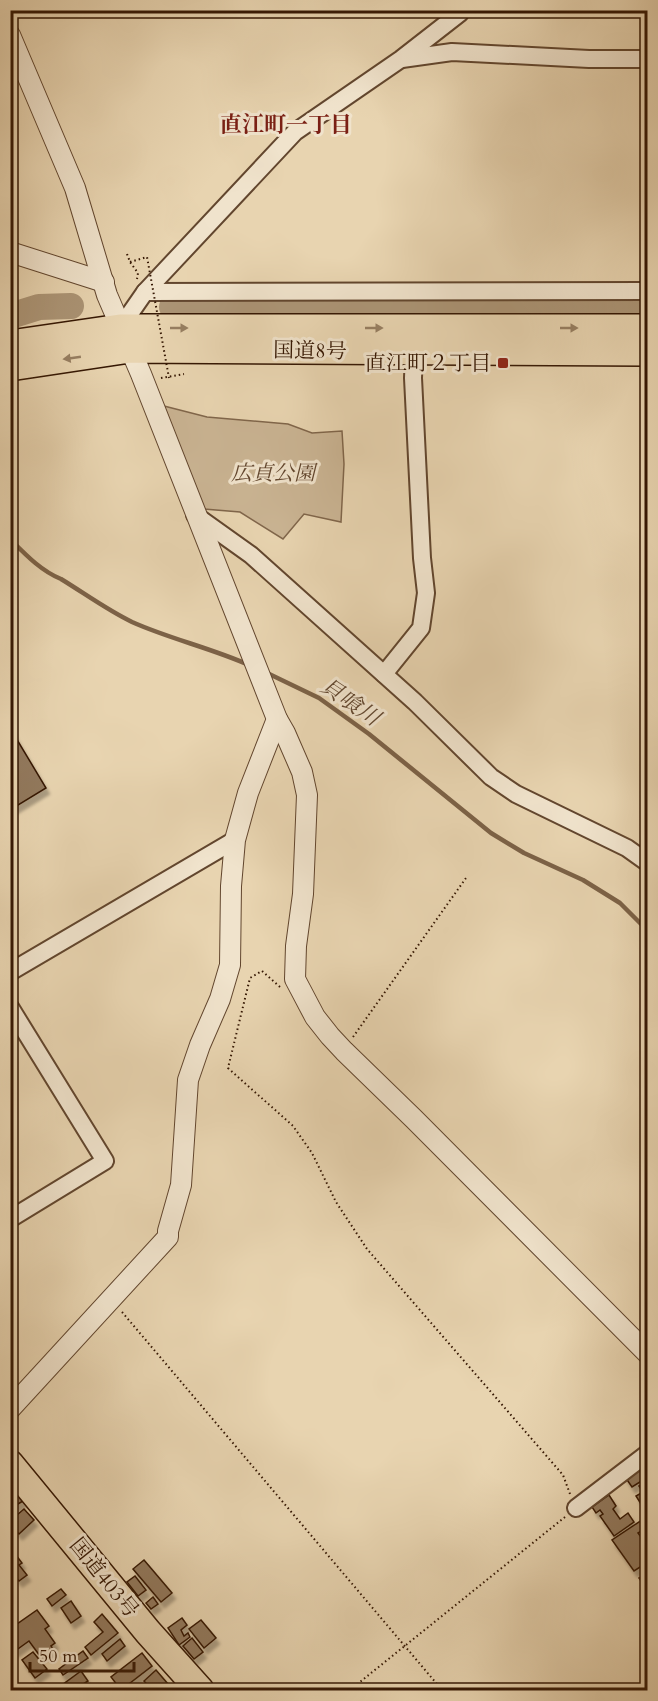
<svg xmlns="http://www.w3.org/2000/svg" width="658" height="1701" viewBox="0 0 658 1701" font-family="Cardo,'Noto Serif JP',serif">
	<style>
		.green { fill: #cab493; stroke: #80664b; stroke-width: 1.5 }
		.lines { fill: none; stroke-linecap: round; stroke-linejoin: round }
		.stream { stroke: #7c6247; stroke-width: 4.5 }
		.river { stroke: #ab9475; stroke-width: 26 }
		.building { fill: #92795d; stroke: #351703; stroke-width: 1.5; filter: url(#shadow) }
		.minor-casing { stroke: #62462e; stroke-width: 20 }
		.tertiary-casing { stroke: #62462e; stroke-width: 22 }
		.trunk-casing { stroke: #351703; stroke-width: 30 }
		.path { stroke: #351703; stroke-width: 2; stroke-dasharray: 1.5 3; stroke-linecap: butt }
		.minor { stroke: #f0e3cc; stroke-width: 16 }
		.tertiary { stroke: #f0e3cc; stroke-width: 20 }
		.trunk { stroke: #e8d4b0; stroke-width: 27 }
		.path-bridge { stroke: #351703; stroke-width: 2; stroke-dasharray: 1.5 3; stroke-linecap: butt }
		.oneway { fill: #977f62 }
		.poi-dot { fill: #8f2418; stroke: #f0e3cc; stroke-width: 2 }
		.labels { text-anchor: middle; dominant-baseline: central; stroke-width: 6; stroke-linejoin: round; paint-order: stroke }
		.street-label { font-size: 21px; fill: #351703; stroke: #f0e3cc }
		.poi-label { font-size: 21px; fill: #351703; stroke: #f0e3cc; text-anchor: end }
		.park-label { font-size: 21px; font-style: italic; fill: #62462e; stroke: #f0e3cc }
		.neighbourhood-label { font-size: 22px; font-weight: bold; fill: #7a1f14; stroke: #f0e3cc }
		.water-label { font-size: 22px; font-style: italic; fill: #644931; stroke: #f0e3cc }
	</style>
	<defs>
		<filter id="shadow"><feDropShadow dx="3.5" dy="6" stdDeviation="1.5" flood-color="#0004"/></filter>
	</defs>
	<rect width="100%" height="100%" fill="#e8d4b0"/>
	<filter id="stains"><feTurbulence type="fractalNoise" baseFrequency=".00333" numOctaves="4"/><feColorMatrix values="0 0 0 0 .2 0 0 0 0 .09 0 0 0 0 .02 0 0 0 .5 -.17"/></filter>
	<radialGradient id="worn" r=".72"><stop offset=".6" stop-color="#630" stop-opacity="0"/><stop offset="1" stop-color="#630" stop-opacity=".3"/></radialGradient>
	<polygon class="green" points="164,406 207,417 288,424 312,433 342,431 344,464 341,522 304,514 283,539 240,512 204,509"/>
	<g class="lines">
		<g class="stream">
			<path d="M10,539c15,15 31,32 51,40 23,14 46,31 71,43 38,17 79,26 117,43"/>
			<polyline points="265,672 319,698 369,734 491,833 524,853 583,880 620,903 648,931"/>
		</g>
		<g class="river">
			<polyline points="172,307 648,308"/>
			<polyline points="10,316 39,307 71,306"/>
		</g>
	</g>
	<g class="building">
		<polygon points="10,728 46,788 10,810"/>
		<polygon points="642,1461 648,1470 645,1473 648,1477 632,1487 623,1474"/>
		<polygon points="648,1481 648,1511 646,1512 636,1496 643,1492 639,1486"/>
		<polygon points="16,1491 23,1501 13,1507 10,1504 10,1495"/>
		<polygon points="609,1495 616,1506 613,1509 620,1519 628,1513 634,1522 614,1536 600,1516 603,1514 600,1510 596,1513 592,1507"/>
		<polygon points="24,1509 34,1520 19,1534 10,1525 10,1521"/>
		<polygon points="648,1516 648,1527 638,1533 641,1537 644,1534 648,1539 645,1544 648,1547 648,1562 634,1571 612,1540"/>
		<polygon points="11,1554 13,1557 16,1555 22,1563 19,1565 27,1575 19,1581 12,1573 10,1574"/>
		<polygon points="144,1560 172,1593 161,1602 133,1569"/>
		<polygon points="648,1573 648,1589 647,1590 639,1578"/>
		<polygon points="135,1576 146,1590 138,1596 127,1582"/>
		<polygon points="61,1589 66,1595 52,1606 47,1599"/>
		<polygon points="153,1597 158,1604 151,1609 146,1603"/>
		<polygon points="71,1601 81,1616 71,1623 61,1608"/>
		<polygon points="37,1610 49,1626 45,1629 55,1643 51,1646 54,1650 46,1655 45,1653 40,1656 29,1641 15,1651 10,1645 10,1629"/>
		<polygon points="102,1614 118,1633 91,1655 85,1647 103,1632 94,1622"/>
		<polygon points="182,1618 187,1625 181,1630 184,1636 188,1633 190,1637 179,1645 168,1628"/>
		<polygon points="201,1620 216,1638 204,1648 189,1629"/>
		<polygon points="192,1638 203,1652 194,1659 183,1646"/>
		<polygon points="120,1639 125,1646 107,1661 102,1654"/>
		<polygon points="83,1651 88,1658 63,1675 59,1669"/>
		<polygon points="33,1652 47,1669 35,1678 22,1660"/>
		<polygon points="142,1653 152,1666 121,1690 111,1677"/>
		<polygon points="156,1670 168,1684 160,1690 152,1690 144,1681"/>
		<polygon points="81,1671 88,1681 74,1690 66,1690 62,1685"/>
	</g>
	<g class="lines">
		<g class="minor-casing">
			<g id="minor">
				<polyline points="402,59 452,52 589,59 648,59"/>
				<polyline points="145,292 648,291"/>
				<polyline points="120,328 145,292 295,132 401,59 460,13 460,10"/>
				<polyline points="195,515 251,555 415,702 491,777 516,794 627,848 648,863"/>
				<polyline points="384,674 421,628 426,593 422,558 413,378 414,351"/>
				<polyline points="10,972 235,840"/>
				<polyline points="10,1007 105,1161 10,1219"/>
				<polyline points="576,1508 648,1453"/>
			</g>
		</g>
		<g class="tertiary-casing">
			<g id="tertiary">
				<polyline points="10,35 75,188 107,295 141,374 277,719 285,733 302,772 307,795 303,894 296,946 295,979 315,1017 330,1036 344,1051 414,1119 648,1354"/>
				<polyline points="10,252 104,282"/>
				<polyline points="10,1409 168,1237 168,1231 181,1185 188,1080 200,1045 220,999 230,965 231,886 235,840 248,793 277,719"/>
			</g>
		</g>
		<g class="trunk-casing">
			<g id="trunk">
				<polyline points="10,344 120,328 648,328"/>
				<polyline points="10,367 130,349 648,352"/>
				<polyline points="10,1464 148,1632 200,1690"/>
			</g>
		</g>
		<g class="path">
			<polyline points="127,254 130,262 138,273 137,279"/>
			<polyline points="161,378 184,374"/>
			<polyline points="280,987 262,971 250,978 228,1068 293,1126 312,1153 336,1202 367,1249 563,1475 570,1494"/>
			<polyline points="353,1037 466,878"/>
			<polyline points="122,1312 442,1690"/>
			<polyline points="350,1690 565,1517"/>
		</g>
		<use href="#minor" class="minor"/>
		<use href="#tertiary" class="tertiary"/>
		<use href="#trunk" class="trunk"/>
		<polyline class="path-bridge" points="130,262 147,257 169,378"/>
	</g>
	<defs><path id="oneway-solid" d="M-6-.8H1V-3.2L6.5 0L1 3.2V.8H-6Z" transform="scale(1.5)"/></defs>
	<g class="oneway">
		<use href="#oneway-solid" transform="translate(179 328)"/>
		<use href="#oneway-solid" transform="translate(374 328)"/>
		<use href="#oneway-solid" transform="translate(569 328)"/>
		<use href="#oneway-solid" transform="translate(72 358) rotate(172)"/>
	</g>
	<rect class="poi-dot" x="497" y="357" width="12" height="12" rx="3"/>
	<g class="labels">
		<g class="street-label">
			<text transform="translate(310 351) rotate(1)">国道8号</text>
			<text transform="translate(104 1578) rotate(51)">国道403号</text>
		</g>
		<g class="poi-label">
			<text x="491" y="363">直江町２丁目</text>
		</g>
		<g class="park-label">
			<text x="273" y="473">広貞公園</text>
		</g>
		<g class="neighbourhood-label">
			<text x="286" y="125">直江町一丁目</text>
		</g>
		<g class="water-label">
			<text transform="translate(350 702) rotate(34)">貝喰川</text>
		</g>
	</g>
	<rect width="658" height="1701" fill="none" stroke="#e8d4b0" stroke-width="36"/>
	<rect x="12" y="12" width="634" height="1677" fill="none" stroke="#351703" stroke-width="3"/>
	<rect x="18" y="18" width="622" height="1665" fill="none" stroke="#351703" stroke-width="1.5"/>
	<path d="M30 1662v9h104v-9" fill="none" stroke="#351703" stroke-width="3"/>
	<text x="39" y="1662" font-size="18" fill="#351703" stroke="#f0e3cc" stroke-width="4.5" paint-order="stroke">50 m</text>
	<rect width="100%" height="100%" filter="url(#stains)"/>
	<rect width="100%" height="100%" fill="url(#worn)"/>
</svg>
